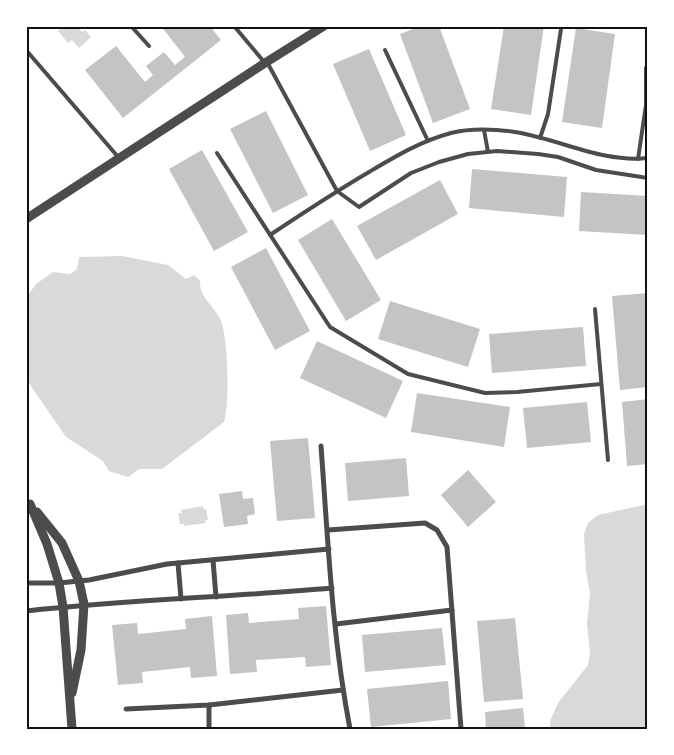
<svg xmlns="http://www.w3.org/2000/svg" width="674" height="755" viewBox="0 0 674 755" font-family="Lora,serif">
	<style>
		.water { fill: #d9d9d9 }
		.building { fill: #c4c4c4 }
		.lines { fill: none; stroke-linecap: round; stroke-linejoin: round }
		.service { stroke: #4c4c4c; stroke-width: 4 }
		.minor { stroke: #4c4c4c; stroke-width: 5 }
		.tertiary { stroke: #4c4c4c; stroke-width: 9 }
		.neatline { fill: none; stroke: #111; stroke-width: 2 }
	</style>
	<rect width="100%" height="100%" fill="#fff"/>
	<g class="water">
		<polygon points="63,26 77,26 82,32 85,30 91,37 79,48 72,40 68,43 58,31"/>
		<path d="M122,256l46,9 18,14 8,-4 6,6c-1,17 15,25 21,40 7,18 9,84 3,101l-62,47h-23l-11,8 -19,-6 -6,-10 -37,-24 -33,-48 -7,-12v-79l10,-14 17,-12 17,2 7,-5 2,-12z"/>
		<polygon points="648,504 648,729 550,729 550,721 558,703 588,665 590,652 587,624 590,593 586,571 584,534 588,523 598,515"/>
		<polygon points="203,506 203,509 206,509 208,520 205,520 206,523 184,526 184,524 180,524 178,513 182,513 181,510"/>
	</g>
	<g class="building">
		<polygon points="161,26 210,26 221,40 123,118 85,70 116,46 145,82 153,75 146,66 164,52 175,65 185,57"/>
		<polygon points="421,26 439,26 470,109 433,123 400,34"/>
		<polygon points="504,26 544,26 531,115 491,109"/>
		<polygon points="576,28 615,34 602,128 562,122"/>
		<polygon points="369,49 406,135 370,151 333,64"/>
		<polygon points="266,111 308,195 273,213 230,129"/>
		<polygon points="202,150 248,232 214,251 169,169"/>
		<polygon points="472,169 567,177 564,217 469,208"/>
		<polygon points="440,180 458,214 376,260 357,226"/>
		<polygon points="581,192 648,196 648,235 579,231"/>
		<polygon points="332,219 381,300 346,321 298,240"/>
		<polygon points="266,248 310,331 275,350 231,267"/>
		<polygon points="648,293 648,387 620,390 612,296"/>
		<polygon points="390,301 480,329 468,367 378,339"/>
		<polygon points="583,327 586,366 492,373 489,334"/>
		<polygon points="317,341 403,381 386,418 300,378"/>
		<polygon points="417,393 510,407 504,447 411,432"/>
		<polygon points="648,399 648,464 627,466 622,402"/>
		<polygon points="587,402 591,442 527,448 523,408"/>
		<polygon points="308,438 315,518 277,521 270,441"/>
		<polygon points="406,458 409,496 348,501 345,463"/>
		<polygon points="468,470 496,502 468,527 441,495"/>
		<polygon points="242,491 243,499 253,498 255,514 247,516 248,524 224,527 219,494"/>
		<polygon points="326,606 331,665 306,667 305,657 256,660 257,672 230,674 226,615 248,613 249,623 299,619 298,608"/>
		<polygon points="212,616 217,676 191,678 190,667 142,672 143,683 118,685 112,625 137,623 138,634 186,629 185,619"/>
		<polygon points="515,618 523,699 484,702 477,621"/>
		<polygon points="442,628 446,665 365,672 362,635"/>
		<polygon points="448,681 451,719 371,727 367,689"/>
		<polygon points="523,708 525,729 486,729 485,712"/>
	</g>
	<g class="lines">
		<g class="service">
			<polyline points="131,26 149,46"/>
			<polyline points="234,26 265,63"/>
			<polyline points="26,50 119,158"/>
			<polyline points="385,50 428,141"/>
			<polyline points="267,62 337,191 359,207 411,173 439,162 468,154 497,151 538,154 558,157 596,170 648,178"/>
			<polyline points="484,130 488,152"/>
			<polyline points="540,138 548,114 561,29"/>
			<polyline points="217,153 330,327 408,374 485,393 517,392 601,384"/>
			<polyline points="638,159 646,105 646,68"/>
			<path d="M270,235c33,-22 65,-43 99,-63 27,-16 52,-31 82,-39 19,-5 45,-4 64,-1 45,7 86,31 133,26"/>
			<polyline points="595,309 608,460"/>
		</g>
		<g class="minor">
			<path d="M321,446c7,94 11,190 29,283"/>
			<polyline points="328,530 425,523 437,530 447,547 461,729"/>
			<polyline points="213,560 216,597"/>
			<polyline points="178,563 181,599"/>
			<polyline points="26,583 59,583 89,580 167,564 329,549"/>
			<path d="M26,611c102,-11 204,-14 306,-23"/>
			<polyline points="336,624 452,610"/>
			<polyline points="126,709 209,705 343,690"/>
			<polyline points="209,729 209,705"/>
		</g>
		<g class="tertiary">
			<polyline points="26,219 265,63 324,26"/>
			<polyline points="30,504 47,544 59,583 63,607 72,729"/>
			<polyline points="37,512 62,543 79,581 84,604 81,650 72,693"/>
		</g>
	</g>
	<rect width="674" height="755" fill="none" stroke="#ffffff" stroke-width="55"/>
	<rect x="28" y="28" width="618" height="700" class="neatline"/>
</svg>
